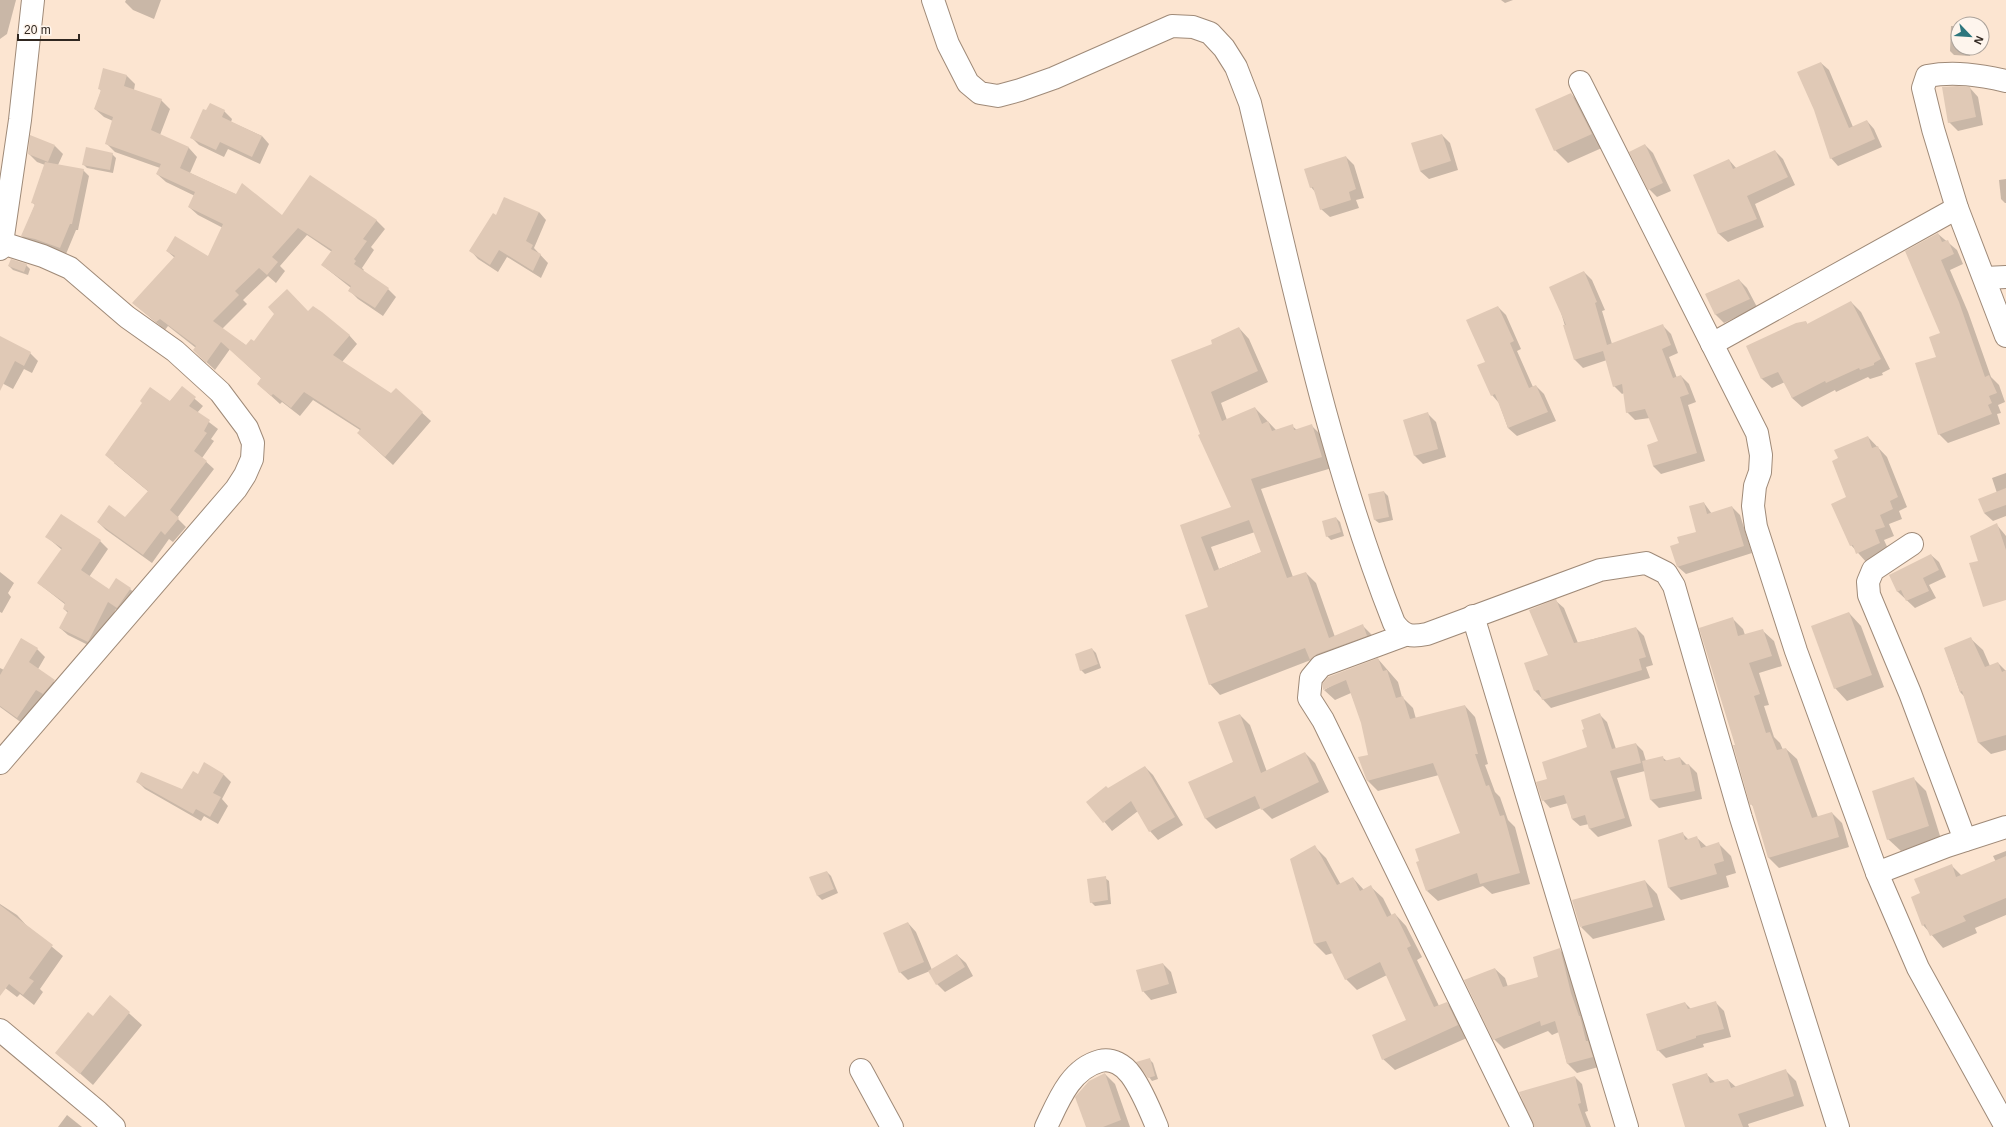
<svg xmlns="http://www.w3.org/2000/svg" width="2006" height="1127" viewBox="0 0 2006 1127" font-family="Arial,sans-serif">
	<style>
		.shadow { fill: #0003; fill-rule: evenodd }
		.building { fill: #e0c9b6; fill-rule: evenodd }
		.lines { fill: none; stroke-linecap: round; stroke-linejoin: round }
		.minor-casing { stroke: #9f8a78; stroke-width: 24 }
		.minor { stroke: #fff; stroke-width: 22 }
	</style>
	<rect width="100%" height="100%" fill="#fce5d1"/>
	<g class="shadow">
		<polygon points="0,0 16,0 7,34 0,39"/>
		<polygon points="126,0 161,0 154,19 133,10 125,2"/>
		<polygon points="1501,0 1513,0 1505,3"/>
		<polygon points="1951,26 1958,26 1958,48 1970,48 1970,56 1954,55 1950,51"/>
		<polygon points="1821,63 1829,70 1853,127 1867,121 1874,129 1882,147 1838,166 1831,158"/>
		<polygon points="104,69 127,76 135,84 134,90 161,100 170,109 160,135 189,148 197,157 190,173 282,216 376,220 385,229 371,247 374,250 362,268 364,270 363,271 388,289 396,297 383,316 358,299 349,290 351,288 322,265 332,252 307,235 280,266 285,271 276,283 268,276 243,300 247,304 222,329 247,346 309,312 349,335 357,344 342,362 391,394 396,389 431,421 393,465 358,433 360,430 313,400 300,416 282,402 280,404 258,384 262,379 230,349 215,370 203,359 196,348 168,326 165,330 133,303 175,258 167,251 208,257 223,228 198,215 189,207 195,196 166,182 157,174 160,168 115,152 106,143 113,121 104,117 95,109 101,91 100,89"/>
		<polygon points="1970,88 1978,97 1983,125 1958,131 1949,122"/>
		<polygon points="1571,94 1584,107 1604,147 1568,163 1555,150"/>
		<polygon points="224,111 232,119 231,122 262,136 269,144 260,164 228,149 224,157 199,145 191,137"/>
		<polygon points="1442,135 1450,143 1458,170 1429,179 1420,171"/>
		<polygon points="1645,145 1653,153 1671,191 1657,197 1649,189"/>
		<polygon points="55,146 63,154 58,165 83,170 89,176 78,230 76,230 66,254 42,245 28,242 22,236 35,205 33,203 45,165 37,162 29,154"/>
		<polygon points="1775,151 1783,159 1795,185 1755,204 1764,227 1728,242 1719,234 1695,175 1729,160 1737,169"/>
		<polygon points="112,154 116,158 113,173 87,168 83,164"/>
		<polygon points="1346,157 1354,165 1364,198 1356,200 1359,208 1330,217 1321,209 1316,193 1311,187"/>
		<polygon points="2006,179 2006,203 2005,203 2001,199 1999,180"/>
		<polygon points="539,212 546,220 534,248 548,263 541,278 507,257 498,272 478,259 471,251 497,217"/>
		<polygon points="1938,234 1957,250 1963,264 1950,270 1968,312 1991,377 1999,385 2005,402 1998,405 2001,413 1997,414 2000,424 1948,443 1939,434 1937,357 1941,334"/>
		<polygon points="26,265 30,269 28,275 13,270 9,266"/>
		<polygon points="1584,272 1592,280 1605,310 1602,311 1612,344 1663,326 1671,334 1678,353 1669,357 1677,378 1681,376 1689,384 1696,402 1688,405 1705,461 1661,474 1653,466 1659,442 1650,418 1635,420 1627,412 1624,393 1622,394 1614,386 1607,360 1583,368 1575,360 1560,309"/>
		<polygon points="1739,280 1747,288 1757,307 1724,323 1716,315 1706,294"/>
		<polygon points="1851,302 1861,312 1890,369 1882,373 1883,375 1870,379 1868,377 1836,392 1835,390 1802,407 1792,398 1785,382 1772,388 1762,379 1748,347 1806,322 1808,325"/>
		<polygon points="1498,307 1506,315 1521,349 1517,351 1533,387 1536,386 1544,394 1556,421 1517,436 1508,428 1499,403 1492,395 1486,362"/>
		<path d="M1239,328l10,11 19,43 -47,21 6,17 28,-12 21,22 16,-4 5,4 15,-4 10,10 10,32 -71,21 32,88 13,-4 10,10 19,54 27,-12 11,11 -153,59 -10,-11 -1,-77 -28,-81 51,-18 -31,-73 13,-91zM1255,532l7,20 -43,17 -8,-22z"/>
		<polygon points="0,337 30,353 38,361 32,373 24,369 13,389 0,382"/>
		<polygon points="182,388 203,406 197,413 218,429 211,439 214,441 202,458 214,469 177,518 186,527 173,542 169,539 152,563 106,530 98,522 126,519 149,492 114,463"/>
		<polygon points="1427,413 1436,422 1446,457 1423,464 1415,456 1405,420"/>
		<polygon points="1868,437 1887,457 1907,507 1899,511 1902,519 1889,524 1894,536 1884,540 1890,553 1867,563 1851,545 1847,498 1839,459"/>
		<polygon points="2006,473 2006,516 1993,521 1984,513 1997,493 1992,478"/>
		<polygon points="1384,492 1388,496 1393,520 1379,523 1375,520"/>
		<polygon points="1704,503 1712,514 1732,507 1740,515 1752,553 1686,574 1678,567 1680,544 1697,532"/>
		<polygon points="1336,518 1340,522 1344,536 1331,540 1327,536"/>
		<polygon points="1997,525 2006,536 2006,578"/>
		<polygon points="47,537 100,541 108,549 89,577 109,590 130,589 138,596 125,615 116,609 96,649 68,635 60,628 68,613 64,609 66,605 38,583 62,550"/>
		<polygon points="1931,555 1939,562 1946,577 1929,585 1936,598 1915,608 1897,591"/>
		<polygon points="0,572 14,583 8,593 11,597 2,613 0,612"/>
		<polygon points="1556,601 1564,608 1578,643 1636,628 1644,636 1653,665 1646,667 1650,678 1551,708 1535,691 1549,656"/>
		<polygon points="1849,613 1861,626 1884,687 1847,701 1835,688"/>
		<polygon points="1733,619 1743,629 1745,635 1763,631 1774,641 1782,666 1759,673 1769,705 1764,706 1774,737 1780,743 1783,750 1786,749 1797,759 1818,817 1832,813 1842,823 1849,847 1779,868 1769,858 1754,807 1751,804 1736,745"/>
		<polygon points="1971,639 1983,650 1990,666 1998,663 2006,671 2006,750 1991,754 1979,743 1965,697 1960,692 1945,648"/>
		<polygon points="37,649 45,657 38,669 63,689 26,726 0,707 0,668 4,670"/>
		<polygon points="1092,649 1096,653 1101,668 1085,674 1081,670"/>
		<polygon points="1378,659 1398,682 1402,697 1413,708 1416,719 1465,706 1475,717 1488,764 1485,765 1495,792 1500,797 1508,820 1515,827 1530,884 1492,894 1483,886 1438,901 1427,891 1462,833 1439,775 1378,791 1367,780 1370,756 1362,722 1351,693 1335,700 1324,690"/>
		<polygon points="1240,715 1250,725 1267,772 1305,753 1315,763 1329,792 1272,819 1261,808 1216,829 1206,819 1190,783 1234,762"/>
		<polygon points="1600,715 1607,722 1616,749 1636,744 1643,751 1646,761 1663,758 1667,761 1680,758 1687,765 1689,765 1697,773 1702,799 1659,808 1651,800 1645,771 1617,778 1632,826 1598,837 1590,829 1589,824 1580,826 1572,819 1568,803 1550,808 1543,800 1548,780 1588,747"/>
		<polygon points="1145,767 1153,775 1183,825 1158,840 1150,831 1138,811 1112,831 1088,802"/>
		<polygon points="198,775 224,775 231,782 222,799 228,806 218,824 204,816 201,821 145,789 137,781 183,790"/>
		<polygon points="1914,779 1926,791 1941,839 1901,851 1888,839"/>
		<polygon points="1683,834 1689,840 1697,838 1707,847 1719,844 1731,856 1736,873 1726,876 1729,887 1681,900 1669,888"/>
		<polygon points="1315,847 1326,858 1341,885 1353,878 1364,890 1371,887 1383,898 1392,916 1395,914 1406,926 1422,957 1417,960 1439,1006 1447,1003 1458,1014 1469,1037 1395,1070 1383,1059 1407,1021 1387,975 1357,990 1346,979 1333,953 1326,955 1315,944"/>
		<polygon points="2006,851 2006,915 1975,928 1977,933 1943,948 1923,925 1951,865 1962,876 1996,862 1993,856"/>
		<polygon points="827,872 831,876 838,893 822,900 818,896 811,877"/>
		<polygon points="1105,878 1109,881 1111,904 1095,906 1091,902"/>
		<polygon points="1645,881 1657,894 1665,920 1593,939 1581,927"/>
		<polygon points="0,904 17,915 27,926 63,956 40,989 43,992 34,1005 20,994 17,997 0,984"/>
		<polygon points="908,923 916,932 932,970 957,955 966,963 973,976 945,992 937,984 930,971 908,980 900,972"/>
		<polygon points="1560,950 1569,959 1602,1066 1577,1073 1567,1063 1559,1032 1552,1035 1548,1031 1504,1049 1494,1039 1495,969 1505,978 1508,987 1540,977"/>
		<polygon points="1163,964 1171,972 1177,993 1151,1000 1143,991"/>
		<polygon points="110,996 142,1025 93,1085 57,1053 93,1017"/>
		<polygon points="1685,1003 1691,1009 1716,1003 1724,1011 1731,1037 1703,1044 1704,1047 1666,1058 1658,1050"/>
		<polygon points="1149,1059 1153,1063 1158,1079 1152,1081 1149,1077"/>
		<polygon points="1785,1070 1796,1081 1804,1106 1748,1124 1749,1127 1686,1127 1706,1074 1716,1083 1728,1080 1736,1087"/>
		<polygon points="1105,1074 1115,1084 1130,1127 1087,1127"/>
		<polygon points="1575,1077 1582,1084 1588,1111 1585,1112 1591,1127 1534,1127"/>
		<polygon points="67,1115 82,1127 58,1127"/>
	</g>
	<g class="building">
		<polygon points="1821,62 1849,128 1867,120 1875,139 1830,159 1814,110 1797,72"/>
		<polygon points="103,68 127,75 124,86 162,99 151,130 189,147 180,168 236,194 242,183 282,215 310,175 377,220 363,239 367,241 354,259 356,261 354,264 389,288 375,308 348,291 351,286 321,265 332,250 298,228 272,257 278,262 267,275 259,268 235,291 239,295 213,321 246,345 251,339 254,341 274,314 268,307 287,289 308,311 313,306 322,312 350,335 333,355 391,393 396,388 423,412 385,457 357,433 361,429 304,392 291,408 273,394 271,396 257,384 261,378 221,342 206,363 193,350 196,346 160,319 156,322 132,303 175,256 166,251 175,236 208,256 223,224 188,207 195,192 156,174 161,164 105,144 113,117 94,109 101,90 98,89"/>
		<polygon points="1957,86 1970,87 1976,117 1948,123 1942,87"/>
		<polygon points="1571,93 1592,134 1554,151 1535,109"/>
		<polygon points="210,103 225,110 222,117 262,136 252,157 220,142 216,150 190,138 203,109 206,110"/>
		<polygon points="1442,134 1451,161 1420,171 1411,143"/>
		<polygon points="30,135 55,145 48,162 28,154"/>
		<polygon points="1645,144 1663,183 1648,190 1629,152"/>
		<polygon points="86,147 113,153 110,170 82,165"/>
		<polygon points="1775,150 1788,177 1747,196 1757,219 1718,234 1693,175 1729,159 1733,169"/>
		<polygon points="1346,156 1356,189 1349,192 1351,200 1320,210 1313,187 1310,188 1304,169"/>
		<polygon points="45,162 84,169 72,224 70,224 60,248 35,239 21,236 35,204 31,203"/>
		<polygon points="504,197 539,212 526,241 533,245 531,249 541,254 533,271 499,250 490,265 469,251 493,213 496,215"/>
		<polygon points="1938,233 1942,242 1948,240 1954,254 1941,260 1959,302 1985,377 1989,375 1997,393 1989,396 1992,403 1988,405 1992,414 1938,435 1915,363 1936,357 1929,337 1940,333 1905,251"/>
		<polygon points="11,259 27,264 24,272 8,266"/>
		<polygon points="1584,271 1597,302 1595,303 1607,345 1663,324 1671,345 1662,349 1673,378 1681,375 1689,394 1680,397 1697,453 1653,466 1647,445 1658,441 1645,409 1626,413 1622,384 1613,387 1603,351 1574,360 1563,325 1566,325 1549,287"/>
		<polygon points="1739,279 1750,299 1715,315 1705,294"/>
		<polygon points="1851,301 1881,359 1874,363 1874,365 1860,370 1859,368 1826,383 1825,381 1792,398 1778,372 1761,379 1746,346 1796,323 1806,321 1807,324"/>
		<polygon points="1498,306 1514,341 1510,343 1529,388 1536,385 1548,412 1508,428 1495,394 1491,396 1477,365 1485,362 1466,320"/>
		<path d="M1239,327l19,44 -47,21 11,29 33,-14 7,17 6,-3 4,10 21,-7 1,6 18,-6 10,33 -71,22 36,99 19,-6 23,66 34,-14 4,12 -50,18 -7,6 -5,-12 -96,37 -24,-70 23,-8 -28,-82 51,-18 -33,-72 2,-1 -29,-74 41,-16 -1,-4zM1249,520l12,32 -47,19 -13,-34z"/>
		<polygon points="0,336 31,352 24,366 15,361 0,391"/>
		<polygon points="182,386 196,397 189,406 210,420 204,431 207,433 194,451 207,461 170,510 179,518 165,535 161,531 143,555 97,522 109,505 125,517 148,491 105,455 142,403 140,401 150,387 170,401"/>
		<polygon points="1428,412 1438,449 1414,456 1403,420"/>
		<polygon points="1868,436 1872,448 1878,446 1898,497 1890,501 1893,509 1880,515 1885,527 1875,530 1880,543 1856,554 1853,545 1850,546 1831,504 1846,497 1832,461 1838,458 1834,450"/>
		<polygon points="2006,488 2006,505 1984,513 1978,499"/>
		<polygon points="1384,491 1389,517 1374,520 1368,494"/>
		<polygon points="1704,502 1707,514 1732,506 1744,546 1677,567 1670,546 1679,543 1677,537 1696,532 1689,506"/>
		<polygon points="61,514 101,540 81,570 109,589 116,578 131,588 117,608 108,602 88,642 59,628 68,611 63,609 65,603 37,583 62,548 45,537"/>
		<polygon points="1336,517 1341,532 1326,537 1322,521"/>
		<polygon points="1997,523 2006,550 2006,600 1983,607 1969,563 1978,561 1970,536"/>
		<polygon points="1931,554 1939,570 1923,578 1929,591 1906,601 1901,590 1897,592 1889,575"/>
		<polygon points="1556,599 1574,643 1593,639 1636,627 1646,657 1639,659 1642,670 1542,700 1539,690 1534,691 1524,663 1548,655 1529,610"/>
		<polygon points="1849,612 1872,675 1834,689 1811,626"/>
		<polygon points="1733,617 1738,636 1763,629 1772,656 1749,663 1760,694 1754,696 1766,733 1770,732 1777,750 1786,748 1812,818 1832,812 1839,837 1768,858 1752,804 1750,805 1733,745 1735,745 1699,628"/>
		<polygon points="1971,637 1985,667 1998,662 2002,672 2006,670 2006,735 1978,743 1962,691 1960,692 1944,648"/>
		<polygon points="21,638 38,648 29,662 55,680 43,694 36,690 17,718 0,706 0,675"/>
		<polygon points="1092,648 1098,664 1080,671 1075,654"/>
		<polygon points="1378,658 1383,671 1387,670 1396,698 1403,696 1410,719 1465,705 1478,754 1475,754 1486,786 1489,785 1500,816 1504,815 1520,873 1480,884 1477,873 1426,891 1416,862 1419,861 1415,849 1460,833 1433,763 1367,781 1358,757 1368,755 1361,723 1346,680 1323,690 1323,683 1328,677"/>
		<polygon points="1600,713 1612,749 1636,743 1641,763 1610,771 1625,818 1589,829 1585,815 1572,819 1564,795 1542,801 1536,782 1547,779 1542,762 1587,747 1582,730 1584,729 1581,720"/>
		<polygon points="1240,714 1261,773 1305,752 1319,782 1261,810 1255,796 1205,819 1188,782 1233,762 1218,722"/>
		<polygon points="1663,756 1664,761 1680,757 1682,765 1689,764 1695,791 1650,800 1642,761"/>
		<polygon points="204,762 224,774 213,793 221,797 210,817 196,809 193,814 136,782 141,772 182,789 193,771 198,774"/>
		<polygon points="1145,766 1175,817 1149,832 1131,801 1103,823 1086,802 1106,786 1108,788"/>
		<polygon points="1914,777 1929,826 1887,840 1872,791"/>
		<polygon points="1683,832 1685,840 1697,836 1701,848 1719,842 1724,861 1714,864 1717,874 1668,888 1658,840"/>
		<polygon points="1315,845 1337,885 1353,877 1360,891 1371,885 1387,917 1395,913 1411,946 1407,948 1434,1007 1447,1002 1458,1025 1382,1060 1372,1035 1406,1020 1380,962 1345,980 1326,941 1314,944 1290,859"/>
		<polygon points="2006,856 2006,898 1963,916 1966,921 1930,936 1925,924 1922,926 1911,897 1920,893 1914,879 1952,864 1956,877"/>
		<polygon points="827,871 834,889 817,896 809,877"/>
		<polygon points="1106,876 1108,900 1090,903 1087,879"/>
		<polygon points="1645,880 1653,907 1580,927 1572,900"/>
		<polygon points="0,905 53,945 29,978 34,981 23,995 9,984 0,996"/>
		<polygon points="908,922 924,962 899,973 883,933"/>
		<polygon points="1560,948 1571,993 1579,1016 1580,1016 1586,1041 1588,1041 1593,1057 1567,1064 1555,1021 1541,1026 1540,1021 1493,1040 1464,980 1495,968 1503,987 1538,977 1533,957"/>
		<polygon points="957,954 965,967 936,985 928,971"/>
		<polygon points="1163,963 1169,984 1142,992 1136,970"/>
		<polygon points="110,995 130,1012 80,1074 55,1053 88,1012 93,1016"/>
		<polygon points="1716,1001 1724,1029 1696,1036 1696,1038 1657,1051 1646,1014 1685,1002 1688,1009"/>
		<polygon points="1150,1058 1155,1076 1148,1078 1136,1062"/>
		<polygon points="1786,1069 1794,1096 1738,1114 1743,1127 1685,1127 1672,1084 1707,1073 1710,1083 1728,1079 1731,1088"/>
		<polygon points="1105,1073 1121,1120 1103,1127 1086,1127 1075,1097 1089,1081"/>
		<polygon points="1575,1076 1581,1103 1578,1104 1586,1127 1534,1127 1519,1092"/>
	</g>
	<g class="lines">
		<g class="minor-casing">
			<g id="minor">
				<path d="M933,0l15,44 20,39 12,10 18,3 22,-6 34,-12 118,-52 21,1 17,6 14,15 12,19 14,36c42,175 78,353 144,520 10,14 18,14 33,11l173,-64 46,-7 20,10 8,13 67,232 97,309"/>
				<path d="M2006,81c-26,-6 -52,-10 -79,-5l-4,12 10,41 13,43 11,36 49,128"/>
				<polyline points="1580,82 1757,433 1761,455 1760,472 1755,486 1753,506 1756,527 1796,651 1877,873 1918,968 2006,1127"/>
				<polyline points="0,249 2,243 20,120 33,0"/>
				<polyline points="1985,278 2006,277"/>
				<polyline points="1712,344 1957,208"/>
				<polyline points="1912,544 1873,570 1868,582 1869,595 1910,693 1965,840"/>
				<polyline points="1473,616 1627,1127"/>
				<polyline points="1405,635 1321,666 1311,678 1309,698 1323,720 1522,1127"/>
				<polyline points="0,763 236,489 245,475 252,459 253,443 247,428 220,392 175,351 127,317 70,268 43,256 2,243"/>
				<polyline points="1877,873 1947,846 2006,827"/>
				<polyline points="0,1030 98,1112 114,1127"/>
				<polyline points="861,1070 892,1127"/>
				<path d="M1046,1127c12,-25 24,-58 54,-66 12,-3 24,4 31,14 11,15 19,35 26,52"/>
			</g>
		</g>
		<use href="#minor" class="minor"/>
	</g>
	<g transform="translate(1970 36) rotate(115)"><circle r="19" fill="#fef5ed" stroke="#aca39b"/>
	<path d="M0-3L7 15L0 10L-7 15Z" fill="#2d767d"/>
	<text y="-6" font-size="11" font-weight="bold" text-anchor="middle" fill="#302720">N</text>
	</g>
	<path d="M18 34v6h61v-6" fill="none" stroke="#302720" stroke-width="2"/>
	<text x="24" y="34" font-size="12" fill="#302720" stroke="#fef5ed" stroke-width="3" paint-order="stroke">20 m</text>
</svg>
